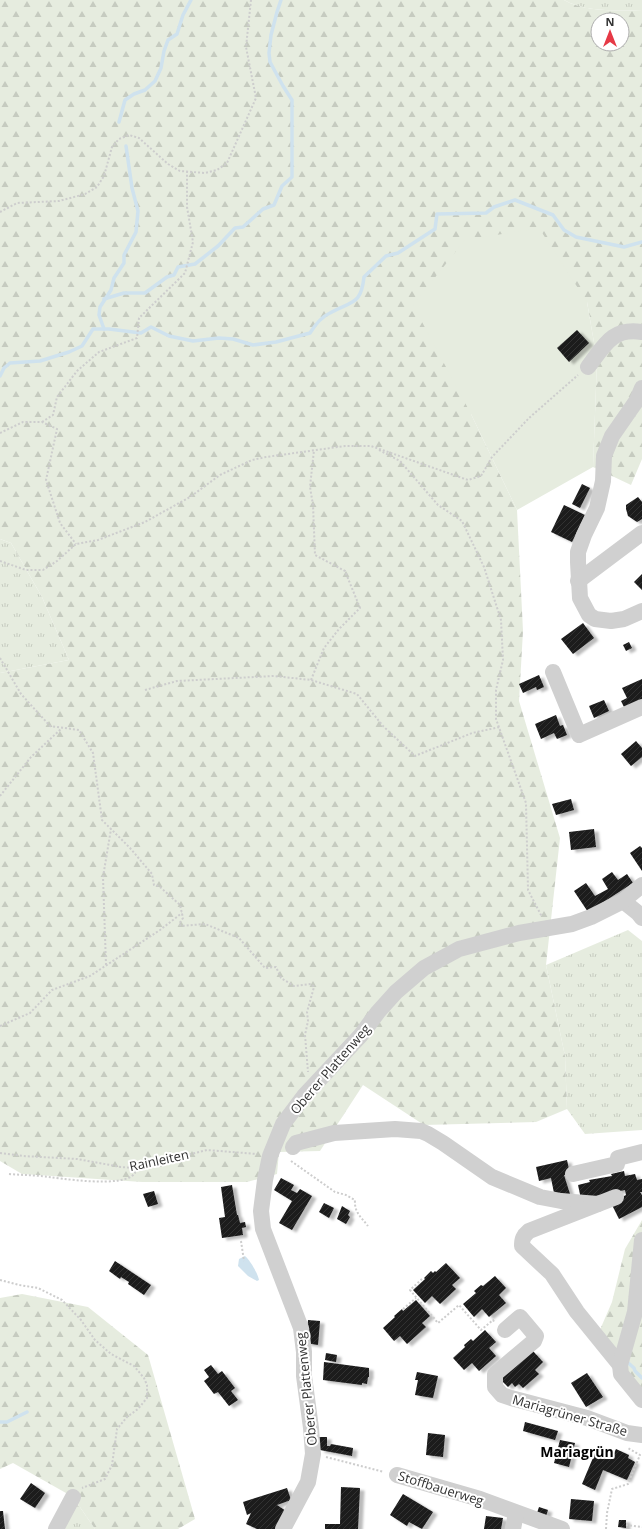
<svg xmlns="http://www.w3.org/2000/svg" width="642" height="1529" viewBox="0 0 642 1529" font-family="'Open Sans',sans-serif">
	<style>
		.grass { fill: url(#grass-tufts) }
		.forest { fill: url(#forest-firs); fill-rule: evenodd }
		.garden { fill: #e6ecdf }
		.water { fill: #cfe2ee }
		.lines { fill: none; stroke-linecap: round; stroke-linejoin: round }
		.stream { stroke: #cfe2ee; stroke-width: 3.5 }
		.building { fill: url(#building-hatch); filter: url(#shadow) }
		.path { stroke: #cdcdcd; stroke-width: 2; stroke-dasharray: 2 2; stroke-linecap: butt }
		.minor { stroke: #d0d0d0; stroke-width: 16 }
		.labels { text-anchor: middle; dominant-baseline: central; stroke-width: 4; stroke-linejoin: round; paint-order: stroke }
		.street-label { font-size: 13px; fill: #333; stroke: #fff }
		.neighbourhood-label { font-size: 14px; font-weight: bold; fill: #000; stroke: #fff }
	</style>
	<defs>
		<pattern id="grass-tufts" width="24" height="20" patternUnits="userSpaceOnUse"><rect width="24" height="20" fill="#e6ecdf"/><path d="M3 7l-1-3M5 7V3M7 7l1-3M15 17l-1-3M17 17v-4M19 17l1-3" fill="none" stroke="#c6cbc0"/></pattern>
		<pattern id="forest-firs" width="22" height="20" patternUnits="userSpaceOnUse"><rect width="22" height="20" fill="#e6ecdf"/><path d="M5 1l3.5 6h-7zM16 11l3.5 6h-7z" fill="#c6cbc0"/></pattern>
		<pattern id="building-hatch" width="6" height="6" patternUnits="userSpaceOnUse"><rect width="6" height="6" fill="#1a1a1a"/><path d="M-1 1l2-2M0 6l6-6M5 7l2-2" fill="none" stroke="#333"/></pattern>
		<filter id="shadow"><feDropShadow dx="4.5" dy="2.5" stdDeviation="1" flood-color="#0004"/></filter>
	</defs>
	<rect width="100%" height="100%" fill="#fff"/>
	<g class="grass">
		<path d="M564,0h78v10c-24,1 -57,2 -78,-10z"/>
		<polygon points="0,539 11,543 42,597 69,660 0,673"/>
		<polygon points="628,930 642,941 642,1130 585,1134 567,1109 565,1056 546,965"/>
		<polygon points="73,1497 95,1529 56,1529"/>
	</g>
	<g class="forest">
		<path d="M0,0h564c21,12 54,11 78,10v449l-11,26 -38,-18 4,-107 -10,-58 -116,112 46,96 6,121 -4,70 41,137 -14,127 19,91 2,53 -31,13 -112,3 -61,-40 -43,66 -41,1 -2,22 -30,8h-105l-120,-8 -22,-13v-488l69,-13 -27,-63 -31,-54 -11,-4zM598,20h24v24h-24z"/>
		<polygon points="642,1220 642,1388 596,1339 612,1302 625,1249"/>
		<polygon points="22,1294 88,1307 148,1355 195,1519 178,1529 95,1529 73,1497 13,1463 0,1469 0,1298"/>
	</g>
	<polygon class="garden" points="539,228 587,302 597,360 593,467 517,510 471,414 413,305 465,240"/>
	<path class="water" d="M245,1256c5,4 13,18 14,24l-2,1 -9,-5 -10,-10 1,-7z"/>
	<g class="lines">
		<g class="stream">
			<polyline points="119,122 125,100 134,94 145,90 155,81 161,68 164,51 168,40 177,34 183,15 191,0"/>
			<polyline points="104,299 124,293 145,293 167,277 174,275 178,267 195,264 218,246 235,228 243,227 263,209 274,205 282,186 292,177 292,100 283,86 270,62 269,53 271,35 277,12 281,0"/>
			<polyline points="104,329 99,315 100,307 111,290 114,278 124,263 124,255 136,232 138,211 132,188 126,146"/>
			<path d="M0,376l4,-8 6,-5 30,-2 29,-9 13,-6 11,-17h16l32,4 10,-6 18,9 24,5 26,-3 14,1 20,6 23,-3 34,-9c5,-8 11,-16 20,-20 21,-12 31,-7 34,-36l22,-21 12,-3 37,-24 2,-15 49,-1 8,-6 21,-7 38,15 11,15 12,7 48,10 18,-5"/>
			<polyline points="626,1361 634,1368 635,1371 642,1378"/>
			<polyline points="0,1422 7,1422 27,1412"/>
		</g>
	</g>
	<g class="building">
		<polygon points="577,330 589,343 569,362 557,348"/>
		<polygon points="582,484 590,488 580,508 572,504"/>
		<polygon points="638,497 642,502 642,519 637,522 628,516 626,509 626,505"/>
		<polygon points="564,505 585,515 572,542 551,532"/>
		<polygon points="642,574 642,590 634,582"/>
		<polygon points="583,623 594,638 573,654 561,639"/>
		<polygon points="629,642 632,648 626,651 623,645"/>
		<polygon points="539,675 544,687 537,690 536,687 523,693 519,684"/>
		<polygon points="642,679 642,702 626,711 621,701 627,698 622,688"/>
		<polygon points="604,700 609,711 594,718 589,706"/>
		<polygon points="556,715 560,726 563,725 567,735 557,739 554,733 541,739 535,724"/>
		<polygon points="636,741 642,748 642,757 631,766 621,754"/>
		<polygon points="571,799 574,810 556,815 552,804"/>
		<polygon points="594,829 596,847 571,850 569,832"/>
		<polygon points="640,846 642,848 642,871 630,853"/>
		<polygon points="612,872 618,880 627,874 633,883 588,912 574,891 586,883 595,896 608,889 602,879"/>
		<polygon points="567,1160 570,1174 564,1175 570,1194 555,1198 551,1178 539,1181 536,1167"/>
		<polygon points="624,1171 625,1176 635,1174 637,1180 642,1179 642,1192 640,1192 642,1195 642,1207 619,1219 611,1203 626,1195 625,1190 581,1199 578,1185 590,1182 589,1180 612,1176 611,1174"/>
		<polygon points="281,1178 294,1185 291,1190 297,1193 300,1189 312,1196 292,1230 279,1223 292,1201 274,1190"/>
		<polygon points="232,1185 237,1215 238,1215 240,1223 245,1222 246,1227 242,1228 243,1235 222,1238 219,1218 225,1217 221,1187"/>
		<polygon points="154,1191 158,1204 148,1207 143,1194"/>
		<polygon points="324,1203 334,1208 329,1218 319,1212"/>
		<polygon points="342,1206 350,1211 348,1215 350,1217 346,1224 337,1219"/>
		<polygon points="115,1261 151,1285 144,1295 128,1284 129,1282 121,1277 120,1279 109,1271"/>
		<polygon points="446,1263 460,1278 452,1285 456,1289 440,1304 432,1296 425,1303 413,1290 425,1279 424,1278 431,1271 433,1273 435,1271 436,1272"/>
		<polygon points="495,1276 506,1288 499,1295 506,1303 489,1317 482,1309 474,1317 463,1304 476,1293 474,1291 481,1285 483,1286"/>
		<polygon points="416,1300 430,1316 422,1323 426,1327 407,1344 400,1336 394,1341 383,1328 395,1317 394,1316 402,1309 403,1311"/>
		<polygon points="308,1320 320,1321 318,1345 306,1343"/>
		<polygon points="485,1330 496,1342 489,1348 496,1356 479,1371 472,1363 464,1370 453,1358 465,1347 464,1345 471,1339 473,1341"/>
		<polygon points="533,1351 543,1362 535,1370 539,1374 523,1388 519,1384 515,1387 512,1383 508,1387 500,1379"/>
		<polygon points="326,1353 337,1355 336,1362 325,1360"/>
		<polygon points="324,1362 369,1368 369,1377 368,1377 367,1384 362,1383 362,1385 323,1380"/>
		<polygon points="211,1365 218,1374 222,1371 235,1388 231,1391 238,1400 229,1406 218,1392 214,1394 204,1381 209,1377 204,1370"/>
		<polygon points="417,1372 438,1376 433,1398 415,1395 418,1380 415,1380"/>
		<polygon points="587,1373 603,1397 586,1407 571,1383"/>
		<polygon points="525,1422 558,1431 555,1440 523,1431"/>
		<polygon points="428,1433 445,1435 443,1457 426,1455"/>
		<polygon points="319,1437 327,1437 327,1446 330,1446 331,1444 353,1448 352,1456 320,1450"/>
		<polygon points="560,1440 575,1443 569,1467 554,1463"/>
		<polygon points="616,1449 629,1455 628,1458 635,1462 627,1480 603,1470 595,1490 582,1484 595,1453 603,1457 606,1450 614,1453"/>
		<polygon points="31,1483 45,1493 35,1508 20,1499"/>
		<polygon points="341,1487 360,1488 358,1529 325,1529 325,1524 340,1524"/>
		<polygon points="287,1488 291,1500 277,1505 286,1511 277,1529 257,1529 246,1524 251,1513 247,1515 243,1502"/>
		<polygon points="403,1494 433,1512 422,1529 409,1522 407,1526 390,1515"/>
		<polygon points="571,1499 594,1501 592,1521 569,1519"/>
		<polygon points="539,1507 548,1510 546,1516 537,1513"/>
		<polygon points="0,1511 3,1511 5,1529 0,1529"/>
		<polygon points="486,1516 503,1518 501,1529 484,1529"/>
		<polygon points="619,1520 626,1520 626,1528 618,1527"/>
	</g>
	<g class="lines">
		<g class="path">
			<polyline points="0,212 17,203 59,201 85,194 97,187 104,176 112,147 119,139 129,135 139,138 168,164 180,171 205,173 217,170 227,163 256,98 246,47 251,0"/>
			<polyline points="42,422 53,415 57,397 77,371 99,352 137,338 139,318 185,273 193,242 187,207 187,172"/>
			<polyline points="0,433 23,422 42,422 57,429 46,480 60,523 76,544"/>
			<polyline points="379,450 400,461 438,505 462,521 484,567 501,620 503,660 496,690 496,719 526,803 528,890 542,917"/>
			<polyline points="0,561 26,570 43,570 57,561 76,544 98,540 145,522 190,497 220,475 252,460 266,457 345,446 371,446 468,480 481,476 492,457 529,418 578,375"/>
			<polyline points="0,658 21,694 50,726 79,730 93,753 102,820 130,848 152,874 154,885 159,886 180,905 183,918 179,924 181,926 205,924 239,938 265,968 276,967 281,978 294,986 311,984 314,987 307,1012 308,1021 305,1035 308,1072"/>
			<polyline points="311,680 324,648 339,629 360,608 345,571 315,555 313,505 310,487 314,450"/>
			<polyline points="145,690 177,681 274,676 311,680 357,694 383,726 415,756 472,733 500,727"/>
			<polyline points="0,796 31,757 62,728"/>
			<polyline points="106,965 103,877 111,829"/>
			<polyline points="0,1026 30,1013 52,990 90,976 160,930 182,913"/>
			<polyline points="0,1153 23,1156 77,1159 121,1167 134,1168 207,1150 257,1154"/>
			<path d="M291,1161l44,31 11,3 9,5c-1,12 6,17 13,26"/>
			<path d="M9,1174c11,1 21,1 32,2 18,2 83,13 94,-3l-1,-5"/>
			<polyline points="241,1241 244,1261"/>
			<polyline points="422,1279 410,1290 438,1323 459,1305 481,1330 493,1320 495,1323"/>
			<polyline points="0,1280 19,1285 38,1288 62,1300 81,1320 95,1340 111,1354 134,1366 144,1378 147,1385 147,1398 138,1409 127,1417 117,1429 112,1465 105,1479 82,1488"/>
			<polyline points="403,1309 416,1298"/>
			<polyline points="326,1457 384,1472"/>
			<polyline points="626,1525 642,1527"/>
			<polyline points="606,1529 607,1513 612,1489 628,1484 640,1455 628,1448"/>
		</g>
		<g class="minor">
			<path d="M588,367c16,-21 24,-40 54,-35"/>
			<polyline points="642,388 637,400 612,436 604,456 603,481 597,508 584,535 578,552 578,562 580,598 589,615 595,619 611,621 624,619 642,611"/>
			<polyline points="578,581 642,533"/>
			<polyline points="553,672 579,735 642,707"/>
			<polyline points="623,901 638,913 642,918"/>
			<polyline points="293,1147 296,1143 334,1133 395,1129 421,1131 428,1134 443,1143 492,1177 540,1197 561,1201 598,1204"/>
			<polyline points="573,1174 617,1164 618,1158 642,1152"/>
			<path d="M616,1197l-87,34c-6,5 -7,8 -7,15l30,28 25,38 43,53"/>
			<polyline points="642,1240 635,1312 620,1365 621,1374 642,1400"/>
			<polyline points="505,1330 520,1317 536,1336 534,1341 495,1374 495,1387 502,1395 511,1398 587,1418 627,1433 642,1435"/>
			<polyline points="397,1475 480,1499 562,1529"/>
			<polyline points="56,1529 73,1497"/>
			<polyline points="283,1529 308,1482 313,1454 311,1428 304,1376 304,1352 301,1328 263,1229 261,1211 265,1180 270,1156 283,1124 304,1096 361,1035 378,1012 396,992 424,968 459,949 519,933 572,924 591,917 623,901 642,885"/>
			<polyline points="513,1529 516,1513"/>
		</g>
	</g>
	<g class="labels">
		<g class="street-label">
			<text transform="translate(330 1069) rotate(-49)">Oberer Plattenweg</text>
			<text transform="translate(159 1160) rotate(-12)">Rainleiten</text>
			<text transform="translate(306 1389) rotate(-96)">Oberer Plattenweg</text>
			<text transform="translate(570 1415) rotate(16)">Mariagrüner Straße</text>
			<text transform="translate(441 1488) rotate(17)">Stoffbauerweg</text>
		</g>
		<g class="neighbourhood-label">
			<text x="577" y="1451">Mariagrün</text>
		</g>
	</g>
	<g transform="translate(610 32)"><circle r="19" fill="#ffffff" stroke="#adadad"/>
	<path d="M0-3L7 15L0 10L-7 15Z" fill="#e63946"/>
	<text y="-6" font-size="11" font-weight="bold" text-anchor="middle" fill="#333333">N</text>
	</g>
</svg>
